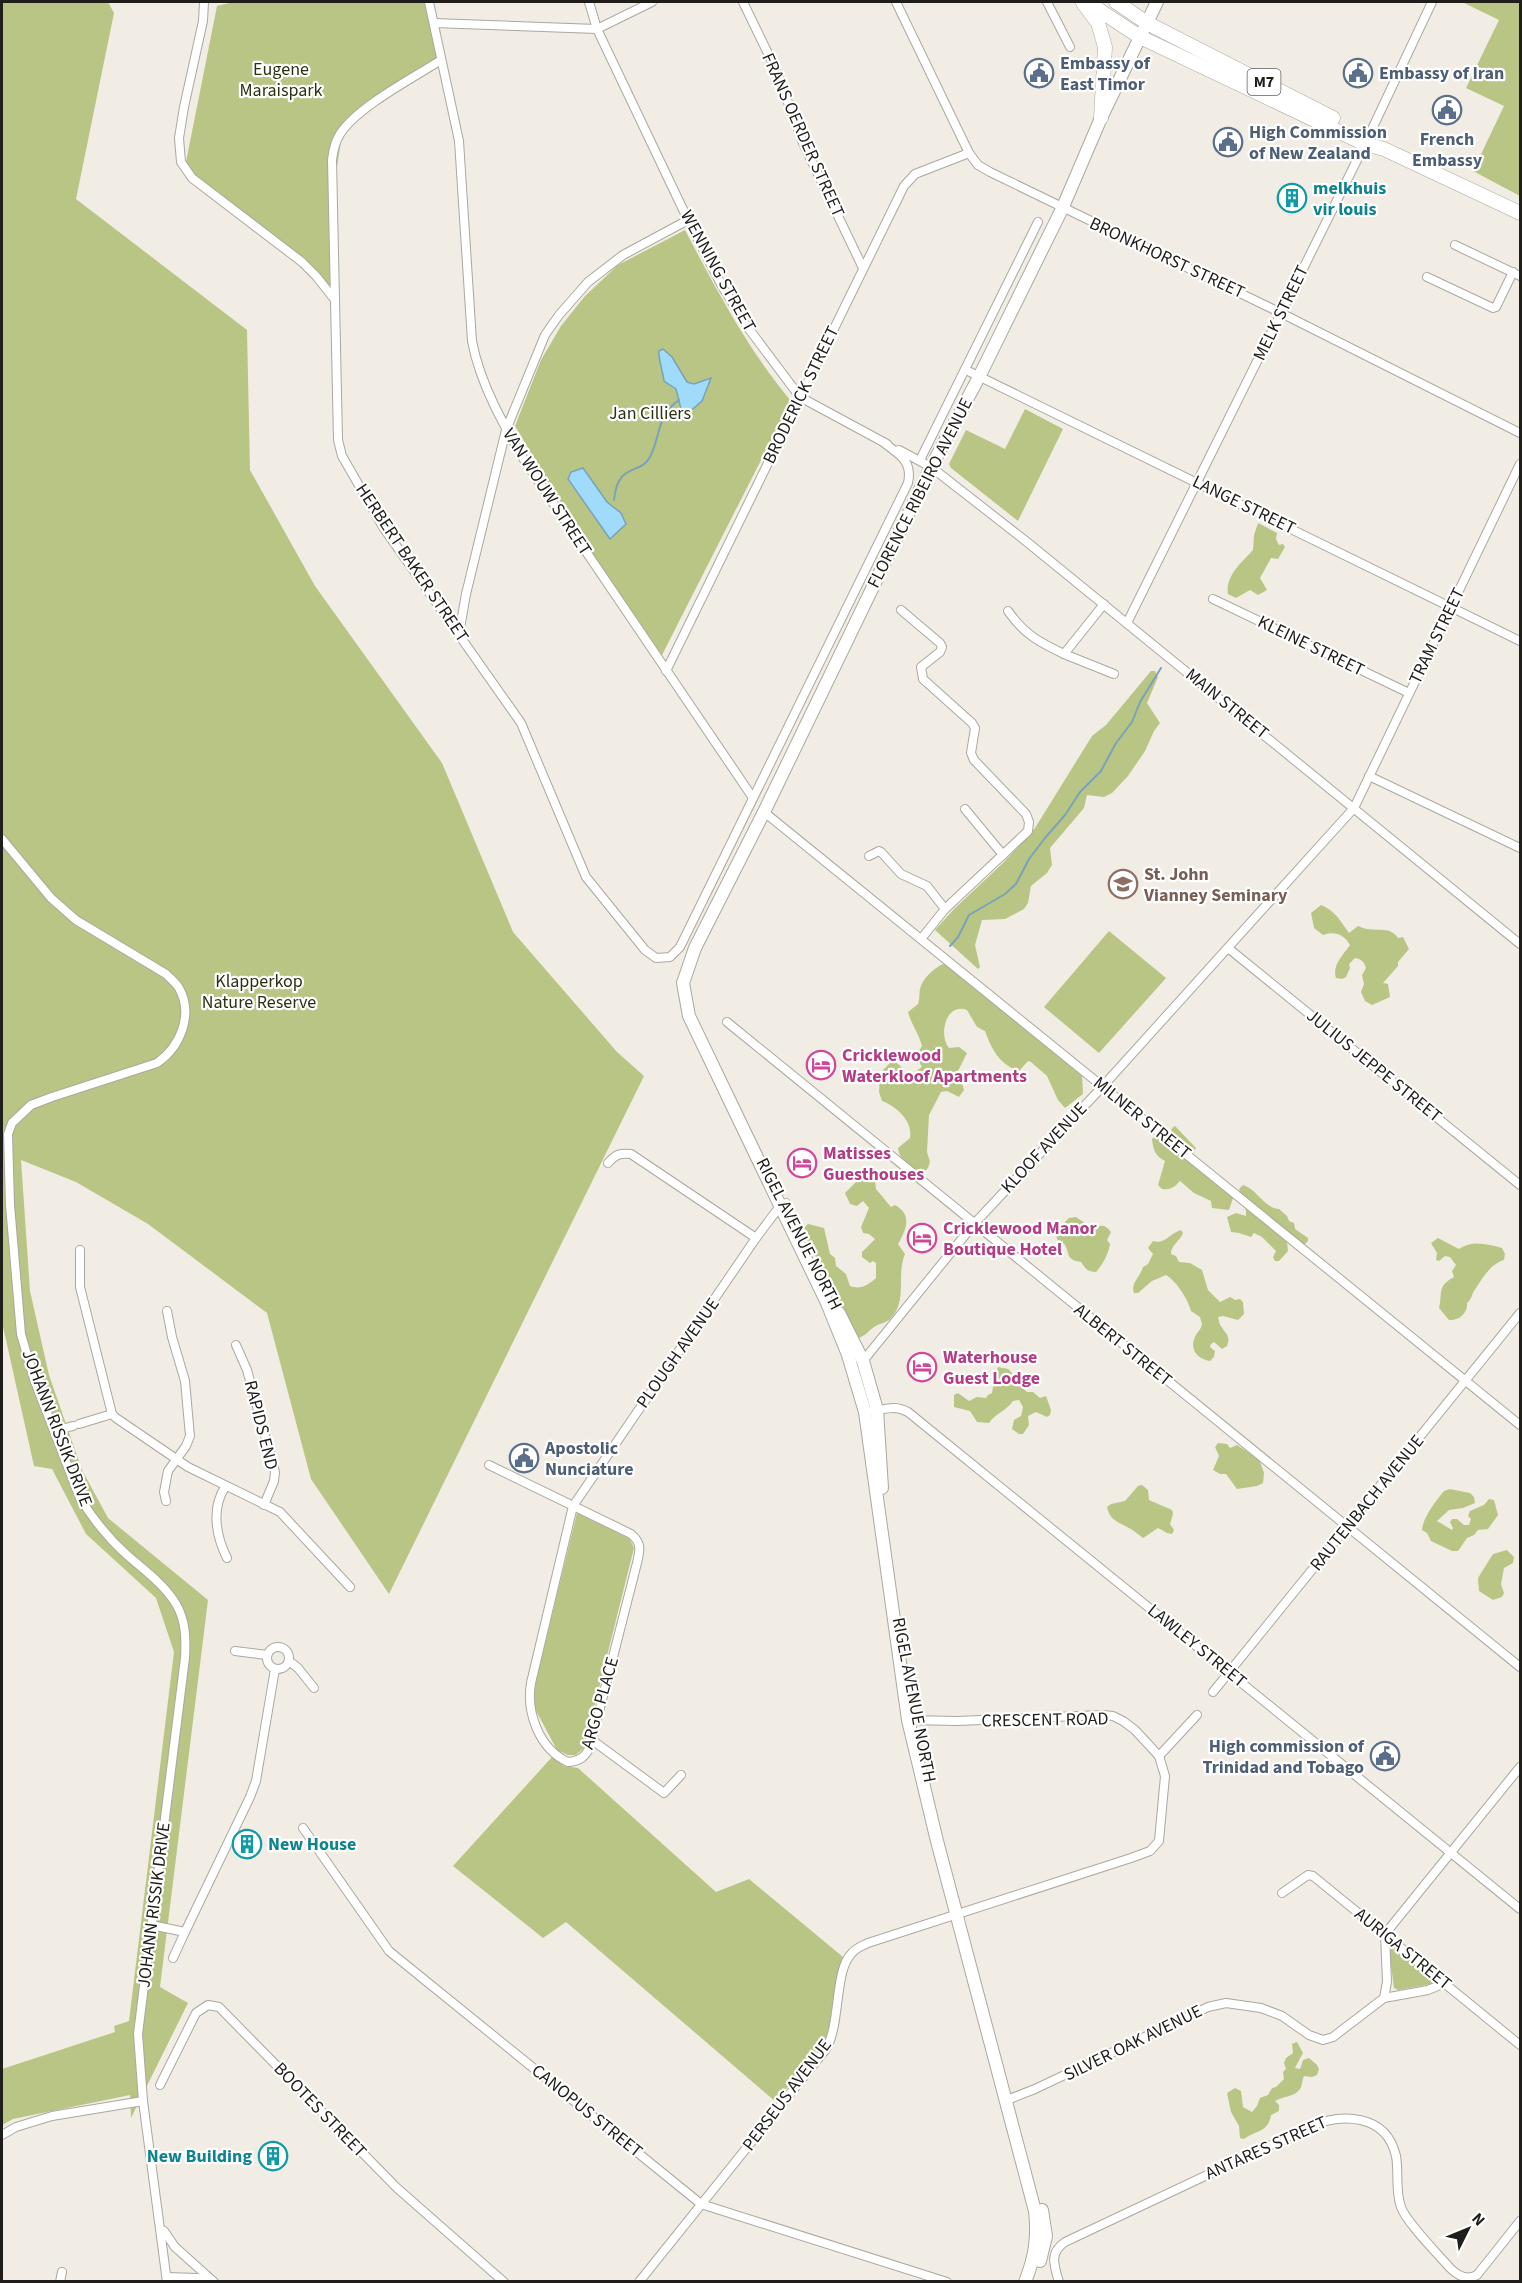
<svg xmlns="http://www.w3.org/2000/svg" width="1522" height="2283" viewBox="0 0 1522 2283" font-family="'Source Sans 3',sans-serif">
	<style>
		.green { fill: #b9c584 }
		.water { fill: #a0dbfb; stroke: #7aa2b8; stroke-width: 1.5 }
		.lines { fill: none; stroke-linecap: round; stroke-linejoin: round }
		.stream { stroke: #7aa2b8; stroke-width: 2 }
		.street-casing { stroke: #aca79f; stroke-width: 10 }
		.secondary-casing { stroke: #aca79f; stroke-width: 14 }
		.primary-casing { stroke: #aca79f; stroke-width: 15 }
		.street { stroke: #fff; stroke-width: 8 }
		.secondary { stroke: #fff; stroke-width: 12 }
		.primary { stroke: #fff; stroke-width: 14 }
		.labels { text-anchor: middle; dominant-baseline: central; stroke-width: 4.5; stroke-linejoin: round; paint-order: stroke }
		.shield { fill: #fff; stroke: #63625f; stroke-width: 1.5 }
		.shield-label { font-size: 16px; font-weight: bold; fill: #201e1b }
		.service-label { font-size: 18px; font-weight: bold; fill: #4e5e75; stroke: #fff; text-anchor: start }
		.park-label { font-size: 18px; fill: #2d3113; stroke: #fff }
		.street-label { font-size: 18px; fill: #201e1b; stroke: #fff }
		.culture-label { font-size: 18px; font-weight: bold; fill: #0d838f; stroke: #fff; text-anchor: start }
		.education-label { font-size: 18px; font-weight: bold; fill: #785e54; stroke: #fff; text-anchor: start }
		.hotel-label { font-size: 18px; font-weight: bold; fill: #b23c85; stroke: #fff; text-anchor: start }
	</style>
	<rect width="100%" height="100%" fill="#f2ede4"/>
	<g class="green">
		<polygon points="2,2 108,2 114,13 76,199 247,330 250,470 315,586 442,763 513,932 617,1052 644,1076 389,1594 311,1479 267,1313 148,1224 76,1182 21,1160 30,1291 49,1375 82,1470 108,1518 208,1600 160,1987 188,2003 131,2118 130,2095 13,2119 2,2125 2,2069 115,2032 114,2026 129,2021 174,1652 156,1598 86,1534 52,1469 34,1466 2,1322"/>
		<polygon points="233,2 429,2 441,59 344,122 330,211 331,287 185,167 217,6"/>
		<polygon points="1462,2 1520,2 1520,196 1473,171 1504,106 1466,88 1499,20"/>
		<path d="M685,230c31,59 63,120 106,171l-129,254 -78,-113 -69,-116 26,-66 20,-34 24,-30 33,-31z"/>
		<polygon points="1025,409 1063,429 1018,521 951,468 949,464 966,430 1005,449"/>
		<path d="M1258,523l19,10 -1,6 3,6 4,-1 2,3 -7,12 -7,-1 -11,20 7,12 -9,5 -8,-5 -14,8 -8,-4c-3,-18 14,-32 25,-44l1,-15z"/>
		<polygon points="1151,671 1155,671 1158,677 1147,703 1160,723 1154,731 1145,751 1128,776 1112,793 1104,797 1087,795 1084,808 1050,848 1052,865 1047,873 1031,886 1028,903 1024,909 1005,919 982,920 975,945 980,967 978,969 935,930 954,909 1003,863 1035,828 1092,736 1106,725"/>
		<path d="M1321,905c14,5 20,17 28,28l9,-7c16,8 31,-2 40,12l5,-1 6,12 -11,13v4l-15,17 5,1 2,13 -18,8 -7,-4 -4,-9 3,-8 -2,-9 4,-7c-2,-6 -4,-9 -11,-10l-6,6 1,4 -4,9 -4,2 -6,-1c-4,-13 7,-23 14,-33 -6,-11 -16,-14 -27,-10l-9,-7 -3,-15z"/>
		<polygon points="1109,931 1166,978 1099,1053 1044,1007"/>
		<path d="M943,964l8,4 131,107 1,19 -18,14 -7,-8 -11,-24 -16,-14 -3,-1 -9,10c-20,-7 -27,-21 -34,-40l-8,-4 -10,-17c-21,-8 -29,25 -18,38l10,-1 8,6 -9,18 6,19 -5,7 -12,-6 -6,1 -12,23 -2,37 3,10 -2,6 -7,7h-3c-8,-8 -19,-15 -20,-27l12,-10c3,-17 -13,-31 -28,-37l-3,-9 1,-19 11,-11c9,0 13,8 17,15l14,-10 -6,-11 6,-10c-3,-12 -11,-22 -14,-34l10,-8c2,-6 1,-10 2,-15 2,-10 14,-21 23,-25z"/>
		<path d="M1175,1126l21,22 -4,7 41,43 -4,12 -17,-2 -1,-7 -17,-8 -14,-12c-5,6 -10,9 -18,8l-4,-4 7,-24c-10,-5 -12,-12 -13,-22l5,-4 13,3 2,-10z"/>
		<path d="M868,1177l7,3 1,9 15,18 4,-2c18,10 11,25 3,39l7,10c-9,20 3,46 -14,64 -4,5 -11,5 -17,9 -6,4 -6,7 -15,11l-52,-98 -3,-12 4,-4 16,4 6,26 5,4 1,8 10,8 4,12c11,4 18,-1 26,-8v-15l-3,-2 -3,2 -8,-6v-5l13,-13 -6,-5 -6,-1 -2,-6 8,-19 -6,-7 -6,5 -7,-2 -5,-11 14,-14 5,1z"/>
		<path d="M1243,1185c14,4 21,23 36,24l8,7 2,5 5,2 1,6 13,9v3l-4,4 -27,-13 10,10 1,9 -9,10h-4l-2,-4 3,-6 -14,-14 -8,-4 -3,4 -12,-4 -8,-1 -4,-15 9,-4 10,3v-5l-7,-22z"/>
		<path d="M1076,1217l16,11c9,-3 13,-4 19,4l-4,8 3,4c-2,11 -7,20 -14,28 -9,0 -11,-4 -15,-10 -15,-2 -11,-8 -16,-17 0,-1 -7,-5 -8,-6l-1,-6c5,-5 8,-11 13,-15z"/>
		<path d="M1181,1230l2,3c-3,8 -12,12 -12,21l5,2 3,6 11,1 12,7 6,20 12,12 10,-5 5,3 5,-1 3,3 1,12 -6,6 -15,-4 -5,1c1,3 1,7 3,9 5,9 10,9 6,20l-5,3 -8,-7 -3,2 -1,3 5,4 -1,6 -4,4c-12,-2 -21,-11 -15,-24 2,-5 6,-7 7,-13l-2,-7 -9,-6c-3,-12 -15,-30 -25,-36l-14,6 -14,12h-4c-4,-10 7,-17 9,-26l5,-3 5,-10 -5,-6 5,-7c12,4 17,-8 28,-11z"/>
		<path d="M1438,1238l21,11c13,-9 28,-5 43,-1l3,6 -1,6c-14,4 -22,19 -30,31 -3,5 -2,8 -7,12 1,10 -8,18 -18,17l-10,-12c4,-15 -3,-21 15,-31l-2,-6 4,-6 -6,-8 -5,-1 -6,5 -3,-1 1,-7 -6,-10z"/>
		<path d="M998,1367l10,2 4,4 1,6 14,13h6l7,6 6,-2 5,14 -1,5 -3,2 -11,-5 -8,4 1,9 -6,9h-4l-7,-5 2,-9 7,-4 2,-9 -4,-7 -6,1c-7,10 -17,12 -24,22l-12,-1 -7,-11 -16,-4v-12l4,-2 11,8 8,-4 9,1 2,-3 4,-2 1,-6 6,-3 -3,-12z"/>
		<polygon points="1218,1443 1227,1444 1230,1448 1237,1445 1259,1459 1264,1473 1263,1483 1257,1486 1237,1489 1226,1474 1220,1474 1213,1470 1219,1456 1215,1447"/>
		<path d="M1142,1485l6,5 1,10 23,10 1,4 -3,10 4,6 -2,4 -5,-1 -9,-5 -15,10c-3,-2 -6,-5 -9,-7 -11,-8 -24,-8 -27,-24l4,-3 14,-3 13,-15z"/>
		<path d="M1450,1489l20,4 4,4 1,6 -12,5 -14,2 -12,11 15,9 1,-2 -3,-6 2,-3h5l7,6h5l2,-6 -3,-3 2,-5 14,-6 5,-6 5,1 4,15 -10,14 -10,1 -4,5 -7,3 -9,13h-6l-21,-10 -4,-8 -5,-3c1,-13 14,-29 22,-39z"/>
		<polygon points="577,1513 630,1539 634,1548 584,1748 576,1755 568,1755 557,1750 533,1705 536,1681"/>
		<polygon points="1507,1550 1514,1557 1513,1563 1504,1568 1501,1584 1504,1593 1502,1597 1493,1600 1479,1591 1478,1578 1493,1554"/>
		<polygon points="552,1757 564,1766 578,1768 716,1892 749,1879 843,1957 827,2037 776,2102 566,1922 543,1938 453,1866"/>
		<polygon points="1391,1949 1397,1950 1434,1979 1432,1984 1398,1990 1394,1988 1389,1951"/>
		<path d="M1297,2042l6,11 -8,15 5,1 3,-9 6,-2 8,7 2,4 -2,6 -5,2 -8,-1c-2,4 -2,11 -4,13 -5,8 -17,7 -25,12l4,4v6l-8,4c-3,18 -15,15 -27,24l-4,-1 -1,-12 -8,-14 -4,-19 8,-5 6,3 2,16 9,5 5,-6 3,-8 8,-3 4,-7 4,-1 8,-8 -1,-7 3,-3 -2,-6 2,-5 7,-5 -1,-9z"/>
	</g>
	<g class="water">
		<path d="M663,349l9,8 15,25 7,2 17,-6 -9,23 -14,12 -7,-4 -5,-20 -12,-8c-1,-9 -6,-23 -5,-30z"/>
		<polygon points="583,468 607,502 621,513 626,524 610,539 568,479 571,472"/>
	</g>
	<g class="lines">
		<g class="stream">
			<path d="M614,500c4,-39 26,-24 36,-43 11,-21 6,-41 29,-57"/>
			<polyline points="950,946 958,937 969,915 1005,894 1016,884 1029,859 1045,838 1065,815 1080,792 1101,771 1116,743 1132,722 1140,702 1161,668"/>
		</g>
		<g class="street-casing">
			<g id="street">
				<polyline points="204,2 203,21 184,107 179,138 181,162 192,178 302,262 316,276 335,300"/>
				<path d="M429,2l30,139 13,200c8,43 32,85 54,122l227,335"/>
				<polyline points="589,2 597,29 688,220 722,286 746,325 800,397 887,444"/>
				<polyline points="743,2 776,70 803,143 863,268"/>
				<polyline points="896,2 969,153 978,165 990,172 1281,313 1520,433"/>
				<polyline points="1047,2 1070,47"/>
				<polyline points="434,23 597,29 652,2"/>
				<path d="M441,60c-28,18 -84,47 -101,74 -5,8 -7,17 -8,26l6,280 4,16 41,71 138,196 65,154 59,73 11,8 14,-1 10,-10 228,-464c5,-23 -10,-29 -25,-41"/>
				<polyline points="1455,245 1520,276"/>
				<polyline points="1427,277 1493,308 1496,307 1513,272"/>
				<polyline points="966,370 1520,641"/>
				<polyline points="899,450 931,467 1027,542 1520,944"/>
				<polyline points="920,460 1038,222"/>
				<polyline points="1213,599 1409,693"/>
				<polyline points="1104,604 1064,654 1114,674"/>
				<polyline points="901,610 940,643 942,647 940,652 921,667 923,679 972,723 975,728 971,753 974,760 1026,814 1029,822 1028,831 945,909 921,939"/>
				<path d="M1008,611c17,24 31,31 56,43"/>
				<polyline points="1127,623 1365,144 1432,2"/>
				<polyline points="459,634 466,594 506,430 545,335 559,315 588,282 623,255 688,220"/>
				<polyline points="666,671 904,186 915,174 969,153"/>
				<polyline points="1369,776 1520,848"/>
				<polyline points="965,809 1003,855"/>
				<polyline points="764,812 1520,1425"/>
				<path d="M2,839l49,59 25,22 90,54c4,4 10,9 13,14 15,27 1,59 -22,75l-105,34 -21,8 -19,18 -4,11 2,71 11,129 13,45 46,119c13,21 28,40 47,57 17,15 37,29 49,49 10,17 10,35 9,54l-47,376 5,67 24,181"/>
				<polyline points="869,856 879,851 881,852 901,874 927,886 945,909"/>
				<polyline points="1228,948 1520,1185"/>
				<polyline points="727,1022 1520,1667"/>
				<path d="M608,1163c8,-9 12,-10 23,-9l125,84"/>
				<polyline points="80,1250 80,1287 112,1414 116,1418 188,1467 280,1512 350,1587"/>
				<polyline points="236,1345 247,1370 275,1472 274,1481 264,1505"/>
				<polyline points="863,1361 974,1224 1103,1086 1354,808 1520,464"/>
				<path d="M873,1411c14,-2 22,-6 35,1l612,497"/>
				<polyline points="79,1424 112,1414"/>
				<polyline points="54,1431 73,1426"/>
				<path d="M489,1465l142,69c11,9 9,16 6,29l-47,184c-5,10 -10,14 -22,15 -29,-13 -42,-50 -37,-79l42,-177 183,-268 24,-32 6,-3"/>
				<path d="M225,1487c-14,22 -9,49 2,71"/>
				<polyline points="166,1501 164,1492 168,1471 186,1446 190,1436 185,1381 172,1337 167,1311"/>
				<circle cx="278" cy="1658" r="11"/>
				<polyline points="235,1651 267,1655"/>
				<polyline points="289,1661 298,1668 314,1688"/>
				<polyline points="1213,1692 1520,1313"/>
				<polyline points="592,1740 664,1793 681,1775"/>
				<polyline points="1159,1756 1197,1715"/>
				<polyline points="303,1828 389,1951 701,2204 947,2282"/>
				<polyline points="1282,1893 1308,1875 1313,1876 1520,2045"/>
				<polyline points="151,1925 185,1932 250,1797 256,1781 275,1669"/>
				<polyline points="173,1958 185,1932"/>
				<polyline points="1384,1998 1428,1990 1445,1983"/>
				<polyline points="160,2085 196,2013 208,2005 219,2007 397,2188 504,2282"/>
				<polyline points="1007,2100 1035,2089 1208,2007 1226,2003 1261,2008 1282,2016 1309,2035 1323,2040 1333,2037 1384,1998 1387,1982 1385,1934 1520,1767"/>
				<polyline points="2,2135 16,2127 52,2116 143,2101"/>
				<polyline points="164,2231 175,2247 214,2282"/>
				<polyline points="167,2277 197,2278 212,2281"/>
				<polyline points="60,2282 62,2272"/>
				<path d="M639,2282l187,-233c15,-25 8,-79 26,-96 4,-5 10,-7 16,-10l263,-85 19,-7 9,-10 6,-65 -6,-20 -24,-26 -12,-9 -10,-5 -10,-1 -146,6 -49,-1"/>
				<path d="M1059,2282c-5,-17 -10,-29 6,-40l244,-115c32,-14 77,-14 87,29 3,16 -1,35 5,51 5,15 37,47 49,61 8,8 17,13 27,7l43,-54"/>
			</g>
		</g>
		<g class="secondary-casing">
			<g id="secondary">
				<polyline points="839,1313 863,1361 877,1410 882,1488"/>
				<polyline points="1040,2261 1046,2236 1042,2210"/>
				<path d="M1025,2282c10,-25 13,-45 10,-71l-98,-370 -29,-121 -43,-308 -17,-57 -21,-52 -138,-287 -6,-33 12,-35 69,-136 167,-345 48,-90 83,-168 39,-91 56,-116"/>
			</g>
		</g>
		<g class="primary-casing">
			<g id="primary">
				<polyline points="1089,2 1102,12 1140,37 1365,144 1384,149 1520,213"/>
				<polyline points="1116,2 1147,23 1333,118"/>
				<polyline points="1083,3 1098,23 1105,47 1101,118"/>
			</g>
		</g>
		<use href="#street" class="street"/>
		<use href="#secondary" class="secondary"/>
		<use href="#primary" class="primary"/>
	</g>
	<defs>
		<g id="civic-ring" transform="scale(1.5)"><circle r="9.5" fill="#fff" stroke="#5c6f8a" stroke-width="1.5"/><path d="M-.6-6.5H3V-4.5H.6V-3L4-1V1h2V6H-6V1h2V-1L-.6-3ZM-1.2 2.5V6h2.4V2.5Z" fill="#5c6f8a"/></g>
		<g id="building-ring" transform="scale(1.5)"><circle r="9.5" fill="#fff" stroke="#0f9aa8" stroke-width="1.5"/><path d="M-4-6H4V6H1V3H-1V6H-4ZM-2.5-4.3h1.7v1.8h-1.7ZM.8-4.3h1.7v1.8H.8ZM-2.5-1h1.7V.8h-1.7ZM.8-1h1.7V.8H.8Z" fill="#0f9aa8"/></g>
		<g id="university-ring" transform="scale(1.5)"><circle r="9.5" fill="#fff" stroke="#8d6e63" stroke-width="1.5"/><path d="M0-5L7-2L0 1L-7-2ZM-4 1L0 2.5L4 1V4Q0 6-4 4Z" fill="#8d6e63"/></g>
		<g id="hotel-ring" transform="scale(1.5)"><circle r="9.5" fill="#fff" stroke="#d1479c" stroke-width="1.5"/><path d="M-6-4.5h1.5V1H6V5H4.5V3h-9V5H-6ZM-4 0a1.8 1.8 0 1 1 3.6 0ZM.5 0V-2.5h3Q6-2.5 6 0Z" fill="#d1479c"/></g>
	</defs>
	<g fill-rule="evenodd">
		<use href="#civic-ring" x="1039" y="73"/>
		<use href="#civic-ring" x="1358" y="73"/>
		<use href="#civic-ring" x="1447" y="110"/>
		<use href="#civic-ring" x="1228" y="142"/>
		<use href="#building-ring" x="1292" y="198"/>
		<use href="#university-ring" x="1123" y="884"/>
		<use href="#hotel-ring" x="821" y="1065"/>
		<use href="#hotel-ring" x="802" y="1163"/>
		<use href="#hotel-ring" x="922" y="1238"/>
		<use href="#hotel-ring" x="922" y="1367"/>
		<use href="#civic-ring" x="524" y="1458"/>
		<use href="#civic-ring" x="1385" y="1756"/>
		<use href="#building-ring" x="247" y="1844"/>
		<use href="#building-ring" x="273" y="2156"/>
	</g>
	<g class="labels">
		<rect class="shield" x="1247.5" y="69" width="33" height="26" rx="4.5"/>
		<g class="shield-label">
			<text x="1264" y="82">M7</text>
		</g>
		<g class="service-label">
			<text x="1060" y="63">Embassy of<tspan x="1060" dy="21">East Timor</tspan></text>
			<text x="1379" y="73">Embassy of Iran</text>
			<text x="1249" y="132">High Commission<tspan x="1249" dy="21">of New Zealand</tspan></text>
			<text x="1447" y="139" text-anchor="middle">French<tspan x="1447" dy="21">Embassy</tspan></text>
			<text x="545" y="1448">Apostolic<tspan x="545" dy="21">Nunciature</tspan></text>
			<text x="1364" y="1746" text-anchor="end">High commission of<tspan x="1364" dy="21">Trinidad and Tobago</tspan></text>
		</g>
		<g class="park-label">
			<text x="281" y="69">Eugene<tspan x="281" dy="21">Maraispark</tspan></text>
			<text x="650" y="413">Jan Cilliers</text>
			<text x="259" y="981">Klapperkop<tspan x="259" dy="21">Nature Reserve</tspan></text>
		</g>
		<g class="street-label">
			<text transform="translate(803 135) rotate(66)">FRANS OERDER STREET</text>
			<text transform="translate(1167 258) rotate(25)">BRONKHORST STREET</text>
			<text transform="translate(718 271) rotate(61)">WENNING STREET</text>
			<text transform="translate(1281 313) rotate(-64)">MELK STREET</text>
			<text transform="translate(801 395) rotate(-64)">BRODERICK STREET</text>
			<text transform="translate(547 492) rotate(57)">VAN WOUW STREET</text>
			<text transform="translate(920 493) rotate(-63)">FLORENCE RIBEIRO AVENUE</text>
			<text transform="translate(1244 505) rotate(26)">LANGE STREET</text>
			<text transform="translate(412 563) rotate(56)">HERBERT BAKER STREET</text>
			<text transform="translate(1437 636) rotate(-64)">TRAM STREET</text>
			<text transform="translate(1311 646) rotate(26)">KLEINE STREET</text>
			<text transform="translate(1227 704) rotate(39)">MAIN STREET</text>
			<text transform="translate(1374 1066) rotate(39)">JULIUS JEPPE STREET</text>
			<text transform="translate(1142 1118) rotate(39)">MILNER STREET</text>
			<text transform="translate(1044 1148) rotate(-47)">KLOOF AVENUE</text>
			<text transform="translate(799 1234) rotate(63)">RIGEL AVENUE NORTH</text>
			<text transform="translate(1123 1345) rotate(39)">ALBERT STREET</text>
			<text transform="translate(678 1353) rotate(-55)">PLOUGH AVENUE</text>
			<text transform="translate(261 1425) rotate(76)">RAPIDS END</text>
			<text transform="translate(57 1428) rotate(69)">JOHANN RISSIK DRIVE</text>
			<text transform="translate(1367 1503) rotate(-51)">RAUTENBACH AVENUE</text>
			<text transform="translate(1197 1646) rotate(39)">LAWLEY STREET</text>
			<text transform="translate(914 1700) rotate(79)">RIGEL AVENUE NORTH</text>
			<text transform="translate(600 1703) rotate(-74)">ARGO PLACE</text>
			<text transform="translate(1045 1720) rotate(-1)">CRESCENT ROAD</text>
			<text transform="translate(154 1905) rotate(-83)">JOHANN RISSIK DRIVE</text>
			<text transform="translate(1403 1949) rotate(39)">AURIGA STREET</text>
			<text transform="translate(1133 2043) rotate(-26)">SILVER OAK AVENUE</text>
			<text transform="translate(787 2095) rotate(-53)">PERSEUS AVENUE</text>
			<text transform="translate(320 2110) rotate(46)">BOOTES STREET</text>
			<text transform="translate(587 2111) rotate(39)">CANOPUS STREET</text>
			<text transform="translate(1266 2148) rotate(-24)">ANTARES STREET</text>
		</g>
		<g class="culture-label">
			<text x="1313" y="188">melkhuis<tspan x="1313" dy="21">vir louis</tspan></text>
			<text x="268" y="1844">New House</text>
			<text x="252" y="2156" text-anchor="end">New Building</text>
		</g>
		<g class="education-label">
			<text x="1144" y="874">St. John<tspan x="1144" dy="21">Vianney Seminary</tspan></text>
		</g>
		<g class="hotel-label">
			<text x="842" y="1055">Cricklewood<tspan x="842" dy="21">Waterkloof Apartments</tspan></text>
			<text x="823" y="1153">Matisses<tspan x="823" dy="21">Guesthouses</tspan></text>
			<text x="943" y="1228">Cricklewood Manor<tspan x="943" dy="21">Boutique Hotel</tspan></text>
			<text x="943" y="1357">Waterhouse<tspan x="943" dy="21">Guest Lodge</tspan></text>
		</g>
	</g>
	<rect width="1522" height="2283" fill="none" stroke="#201e1b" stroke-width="6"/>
	<g transform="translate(1468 2229) rotate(47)" stroke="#ffffff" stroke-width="4.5" paint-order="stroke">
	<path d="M0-4.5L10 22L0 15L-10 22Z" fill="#201e1b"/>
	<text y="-9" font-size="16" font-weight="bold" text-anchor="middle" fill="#201e1b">N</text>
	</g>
</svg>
